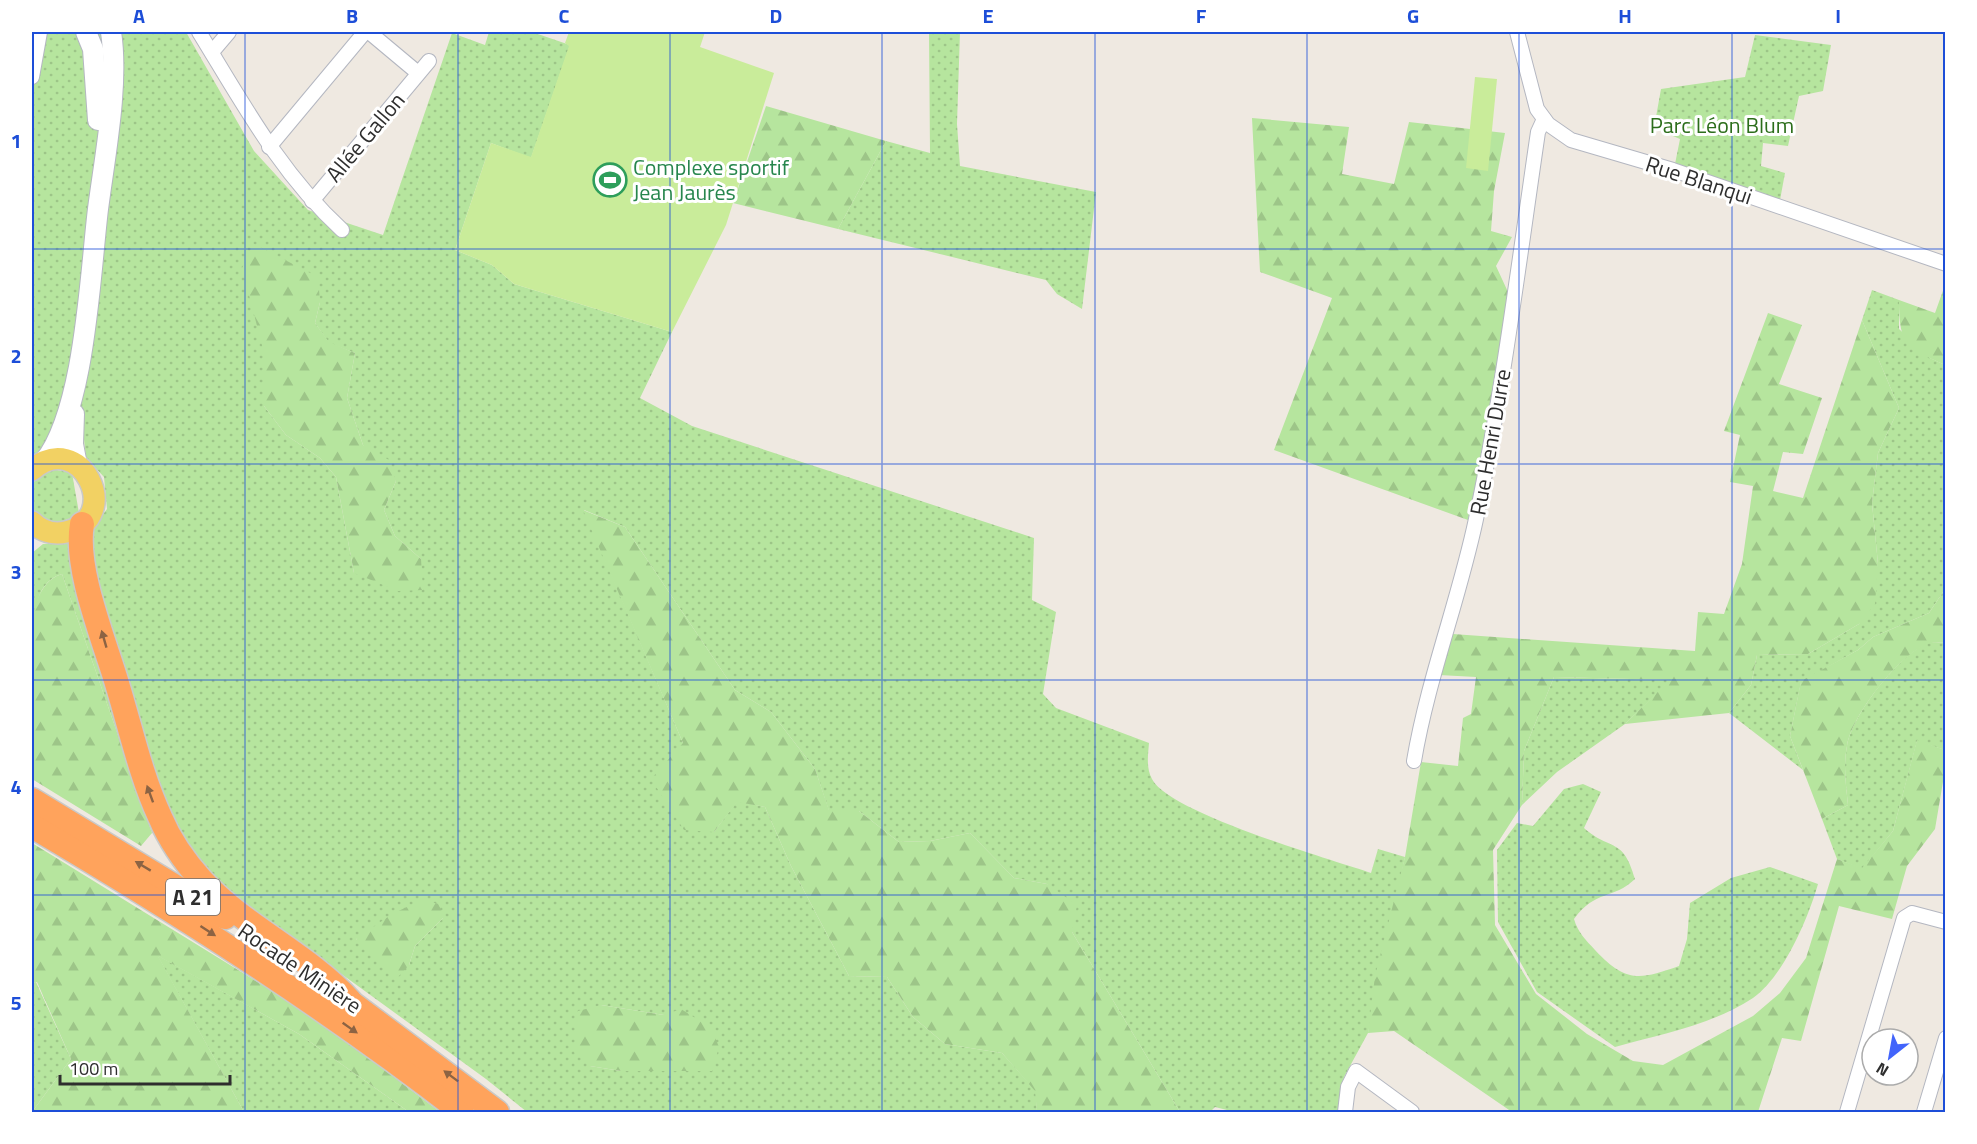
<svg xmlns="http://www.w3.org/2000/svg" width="1977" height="1144" viewBox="0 0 1977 1144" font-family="'Titillium Web',sans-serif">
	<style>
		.green { fill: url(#green-dots); fill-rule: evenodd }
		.forest { fill: url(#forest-firs) }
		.pitch { fill: #c9ec9a }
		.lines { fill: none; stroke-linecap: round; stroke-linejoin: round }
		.street-casing { stroke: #b4b7c1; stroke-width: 16 }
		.secondary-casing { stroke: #b4b7c1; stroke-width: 22 }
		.primary-casing { stroke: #c9c9c9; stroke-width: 24 }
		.highway-casing { stroke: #c9c9c9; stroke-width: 27 }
		.street { stroke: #fff; stroke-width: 14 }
		.secondary { stroke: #fff; stroke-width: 20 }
		.primary { stroke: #f2d163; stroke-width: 21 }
		.highway { stroke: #ffa35c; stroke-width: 24 }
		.oneway { fill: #8c6343 }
		.grid { fill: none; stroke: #1d4ed8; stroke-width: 1.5; stroke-opacity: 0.55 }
		.labels { text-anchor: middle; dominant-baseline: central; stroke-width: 6; stroke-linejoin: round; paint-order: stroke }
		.shield { fill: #fff; stroke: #6d6d6d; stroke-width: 1.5 }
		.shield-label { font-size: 21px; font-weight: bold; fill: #2e2e2e }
		.park-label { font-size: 22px; fill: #2c6e1b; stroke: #fff }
		.street-label { font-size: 22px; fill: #2e2e2e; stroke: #fff }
		.leisure-label { font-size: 22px; fill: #27864d; stroke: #fff; text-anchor: start }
		.neatline { fill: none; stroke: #1d4ed8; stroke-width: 2 }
		.grid-label { font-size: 20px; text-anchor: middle; font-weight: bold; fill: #1d4ed8 }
	</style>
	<defs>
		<pattern id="green-dots" width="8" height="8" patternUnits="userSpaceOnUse" patternTransform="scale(1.5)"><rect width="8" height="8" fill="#b6e59e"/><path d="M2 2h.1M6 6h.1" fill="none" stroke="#9dc588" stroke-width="1.8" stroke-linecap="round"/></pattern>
		<pattern id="forest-firs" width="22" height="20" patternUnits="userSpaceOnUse" patternTransform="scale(1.5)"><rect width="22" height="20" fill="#b6e59e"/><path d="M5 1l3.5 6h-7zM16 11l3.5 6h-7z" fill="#9dc588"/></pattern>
	</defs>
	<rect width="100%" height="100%" fill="#efe9e1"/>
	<g class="green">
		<path d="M32,32h154l68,119 54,59 75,25 69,-202 33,12 4,-13h43l38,13 -39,113 -40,-15 -36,107 37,15 22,19 158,48 -32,66 52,28 342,112 -2,62 24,12 -13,82 13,14 93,35c-1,12 -3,25 3,36 17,34 178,80 219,94l7,-24 27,8 -37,176 -24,44 -5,35h-104l-20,-5 -5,5h-30l-108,-180 -25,-48 -33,-6 -44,-45 -40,8 -31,1 -40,-31h-30l-14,-42 -44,-57 -36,-22 -110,-163 -41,-17 99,233 31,89 23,-31 28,6 26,59 58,110 38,1 26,40 32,27 57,9 34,38 1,21h-510l-41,-33 -263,-191 -45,-49 -26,-6 -90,-259c-31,9 -28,51 -30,77v-98l11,-9 21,-1 25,-10 18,-24 -3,-32 -18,-19 -3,-28h-28l-13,24 -10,3zM320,302l-5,21 14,20 26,10 -8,45 16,47 33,36 -12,29 11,26 26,23 -67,14 -18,-96 -16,-19 -34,-23 -22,-29v-53zM443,918l-28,28 -6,19 -53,-26zM601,1005l63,10 47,56h-90l-31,-5z"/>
		<polygon points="929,32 960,32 957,124 960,166 1096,192 1082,309 1057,294 1046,280 838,229 886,141 930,153"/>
		<polygon points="1755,35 1831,45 1823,91 1799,96 1788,146 1763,143 1761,166 1785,173 1780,200 1675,164 1680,139 1654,128 1661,89 1745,77"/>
		<polygon points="1872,290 1899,300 1899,329 1930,358 1945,365 1945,589 1929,613 1873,637 1858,650 1801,682 1790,736 1803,770 1729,713 1751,685 1757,655 1808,654 1859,624 1878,564 1872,503 1878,453 1899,408 1862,320"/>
		<path d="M52,469l20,4 7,40c-19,14 -47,15 -47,-16 0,-7 -1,-12 4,-18 3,-4 10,-7 16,-10z"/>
		<path d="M1945,642v108l-28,-9 -24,90 -31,38 -25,-10 -15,-40 26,-14c-2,-20 -5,-39 -1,-59 5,-31 51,-90 80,-103 5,-1 13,0 18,-1z"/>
		<polygon points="1554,677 1671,680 1625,724 1557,772 1522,805 1524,751"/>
		<path d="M1583,784l18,8 -17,36c27,24 39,8 51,51 -22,21 -39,10 -61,40 4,14 12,21 21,31 31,33 44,30 84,16l8,-27 3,-36 41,-25 39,-11 48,17c-10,35 -35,93 -65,114 -41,27 -92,36 -138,49l-78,-55 -39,-70 -1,-72 20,-27 16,3 31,-37z"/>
		<polygon points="157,955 299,1034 409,1112 244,1112"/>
		<polygon points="36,982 71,1059 32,1112 32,983"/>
	</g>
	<g class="forest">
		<polygon points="766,106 886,141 838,229 733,203"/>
		<polygon points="1252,118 1349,127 1342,174 1394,184 1409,122 1505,133 1494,191 1491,231 1512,237 1496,266 1508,292 1486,439 1468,520 1274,450 1332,298 1260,272"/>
		<polygon points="254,244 318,277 320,302 315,323 329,342 355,353 347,398 363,445 389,460 396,481 384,510 395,536 421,559 423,590 398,591 354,573 336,477 320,458 286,435 264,406 264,353 242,268"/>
		<path d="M1945,285l1,80h-1c-39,-18 -46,-20 -46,-65l36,13z"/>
		<polygon points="1768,313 1802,325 1779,384 1822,398 1803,454 1783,452 1773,491 1803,498 1862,320 1899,408 1878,453 1872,503 1878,564 1875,604 1859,624 1808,654 1757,655 1751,685 1729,713 1625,724 1670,680 1554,677 1524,751 1522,805 1493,850 1495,925 1536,994 1587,1034 1633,1061 1663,1065 1753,1016 1780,993 1806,958 1837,859 1862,868 1893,831 1917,740 1945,750 1945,770 1935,829 1907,866 1892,919 1839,906 1801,1041 1782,1038 1758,1112 1512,1112 1394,1031 1368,1033 1375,976 1405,857 1421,762 1458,766 1463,718 1471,714 1476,677 1439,675 1453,634 1695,651 1698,612 1724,614 1742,564 1753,486 1730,482 1740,435 1724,431"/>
		<polygon points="583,510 625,527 735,690 771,712 815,769 829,810 859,811 899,842 930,841 970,833 1014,878 1047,884 1077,905 1072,932 1180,1112 1037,1112 1035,1091 1002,1053 945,1044 913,1017 887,977 849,976 791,866 765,807 737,802 714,832 684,830 651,779 683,743"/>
		<path d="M62,574l90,259 -11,13 -109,-67c0,-52 -7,-120 3,-171 3,-14 12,-30 27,-34z"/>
		<path d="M1945,589v53c-5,1 -13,0 -18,2 -29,12 -75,71 -80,102 -4,20 -1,39 1,59l-26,14 -32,-83 11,-55 57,-31 15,-13 56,-24z"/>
		<polygon points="32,843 282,997 361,1052 440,1112 409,1112 299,1034 158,956 244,1112 32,1112 71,1059 37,982 32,983"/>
		<polygon points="422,900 439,904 443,918 415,946 409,965 398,977 356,939 392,914"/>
		<polygon points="601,1005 664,1015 681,1009 711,1028 719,1047 712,1071 621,1071 590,1066 574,1052 578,1011"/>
	</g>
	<g class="pitch">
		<polygon points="569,32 705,32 700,47 774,73 726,225 672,332 514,284 492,265 455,250 491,143 531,157 569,46 565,43"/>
		<polygon points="1475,77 1497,79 1488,171 1466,168"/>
	</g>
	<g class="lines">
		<g class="street-casing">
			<g id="street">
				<path d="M199,32c43,70 81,141 143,198"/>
				<polyline points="369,32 418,73"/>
				<polyline points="1517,32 1537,109 1548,124 1571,140 1673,170 1946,264"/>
				<polyline points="212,52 229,32"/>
				<polyline points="32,77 40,32"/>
				<polyline points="269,147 365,32"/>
				<polyline points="312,201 429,61"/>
				<path d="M1414,761c14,-83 45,-161 62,-242 27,-128 43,-258 62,-387l6,-13"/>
				<polyline points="1345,1112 1348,1087 1356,1071 1412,1112"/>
				<polyline points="1847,1112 1904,918 1912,913 1946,922"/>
				<polyline points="1924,1112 1946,1038"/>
			</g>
		</g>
		<g class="secondary-casing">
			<g id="secondary">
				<polyline points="86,32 93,49 98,120"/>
				<polyline points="74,414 73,444 77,465"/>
				<path d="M44,462c41,-51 46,-187 54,-253 7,-54 21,-125 13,-177"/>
			</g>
		</g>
		<g class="primary-casing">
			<path id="primary" d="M32,470c48,-43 93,48 34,62 -13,3 -25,-1 -34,-10"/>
		</g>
		<g class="highway-casing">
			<g id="highway">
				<path d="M82,524c-8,45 23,118 36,163 13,43 23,89 42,130 10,24 25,45 42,64 44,47 105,73 148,120"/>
				<polyline points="32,800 225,917"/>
				<path d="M32,826c149,88 293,180 430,286"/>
				<polyline points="338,993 497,1112"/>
			</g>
		</g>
		<use href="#street" class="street"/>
		<use href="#secondary" class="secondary"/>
		<use href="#primary" class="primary"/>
		<use href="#highway" class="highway"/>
	</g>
	<defs><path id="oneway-solid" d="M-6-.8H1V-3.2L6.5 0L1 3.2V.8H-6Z" transform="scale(1.5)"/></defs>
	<g class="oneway">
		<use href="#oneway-solid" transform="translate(104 639) rotate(-106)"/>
		<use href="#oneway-solid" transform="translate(150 794) rotate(-110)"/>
		<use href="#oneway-solid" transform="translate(143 866) rotate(-149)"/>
		<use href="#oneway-solid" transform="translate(208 931) rotate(33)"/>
		<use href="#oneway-solid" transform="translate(350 1028) rotate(35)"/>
		<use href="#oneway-solid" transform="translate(451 1076) rotate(-143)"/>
	</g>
	<path class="grid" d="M245,32v1080M458,32v1080M670,32v1080M882,32v1080M1095,32v1080M1307,32v1080M1519,32v1080M1732,32v1080M32,249h1914M32,464h1914M32,680h1914M32,895h1914"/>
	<defs>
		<g id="stadium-ring" transform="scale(1.725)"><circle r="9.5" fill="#fff" stroke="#2e9e5b" stroke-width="1.5"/><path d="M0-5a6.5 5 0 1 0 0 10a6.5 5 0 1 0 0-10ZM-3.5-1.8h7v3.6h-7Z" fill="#2e9e5b"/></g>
	</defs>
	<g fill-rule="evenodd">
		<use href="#stadium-ring" x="610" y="180"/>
	</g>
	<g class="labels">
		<rect class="shield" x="166" y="879" width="54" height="36" rx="4.5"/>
		<g class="shield-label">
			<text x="193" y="897">A 21</text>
		</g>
		<g class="park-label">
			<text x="1722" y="125">Parc Léon Blum</text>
		</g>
		<g class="street-label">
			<text transform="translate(365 137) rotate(-50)">Allée Gallon</text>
			<text transform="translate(1699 180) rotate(18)">Rue Blanqui</text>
			<text transform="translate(1490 442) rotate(-80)">Rue Henri Durre</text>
			<text transform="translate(300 968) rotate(34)">Rocade Minière</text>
		</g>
		<g class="leisure-label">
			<text x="633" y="167">Complexe sportif<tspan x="633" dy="25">Jean Jaurès</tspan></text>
		</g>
	</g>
	<rect width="1977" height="1144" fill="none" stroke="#ffffff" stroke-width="66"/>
	<g transform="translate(1890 1057) rotate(211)"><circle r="28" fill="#ffffff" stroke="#ababab" stroke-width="1.5"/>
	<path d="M0-4.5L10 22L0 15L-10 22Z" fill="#4264fb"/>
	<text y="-9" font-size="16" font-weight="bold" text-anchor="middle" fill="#2e2e2e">N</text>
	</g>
	<path d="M60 1075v9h170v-9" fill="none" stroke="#2e2e2e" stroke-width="3"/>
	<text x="69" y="1075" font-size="18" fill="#2e2e2e" stroke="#ffffff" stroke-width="4.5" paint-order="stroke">100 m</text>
	<rect x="33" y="33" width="1911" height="1078" class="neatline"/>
	<g class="grid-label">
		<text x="139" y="23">A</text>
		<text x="352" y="23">B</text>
		<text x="564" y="23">C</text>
		<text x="776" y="23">D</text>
		<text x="988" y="23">E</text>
		<text x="1201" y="23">F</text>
		<text x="1413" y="23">G</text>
		<text x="1625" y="23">H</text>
		<text x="1838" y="23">I</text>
		<text x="16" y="148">1</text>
		<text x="16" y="363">2</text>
		<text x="16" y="579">3</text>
		<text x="16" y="794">4</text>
		<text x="16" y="1010">5</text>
	</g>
</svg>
